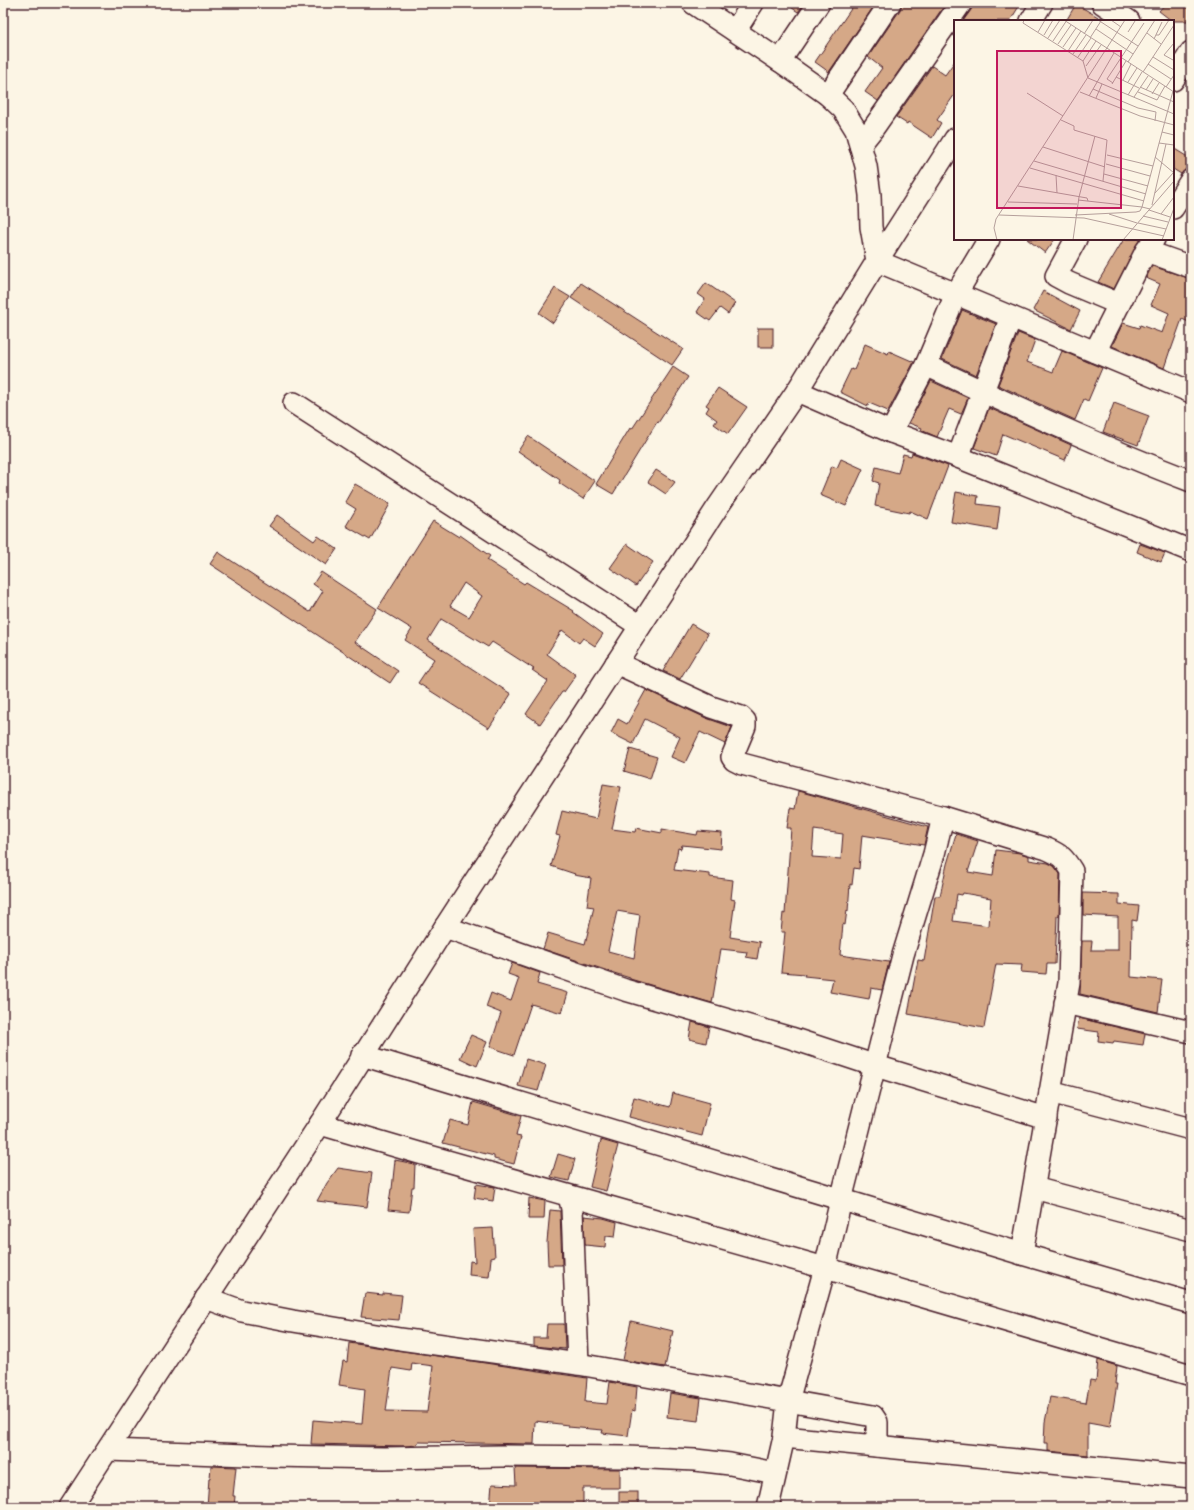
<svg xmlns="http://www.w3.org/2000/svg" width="1194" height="1510" viewBox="0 0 1194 1510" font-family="Dekko,sans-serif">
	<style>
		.building { fill: #d5a887; stroke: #4a1f2b; fill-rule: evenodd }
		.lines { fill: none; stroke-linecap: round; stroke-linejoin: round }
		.minor-casing { stroke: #4a1f2b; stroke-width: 24 }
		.minor { stroke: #fcf5e5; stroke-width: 21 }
		.inset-road { fill: none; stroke: #b59f9b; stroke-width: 1 }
		.view { fill: #c2185b; fill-opacity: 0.15; stroke: #c2185b; stroke-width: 2 }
		.inset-edge { fill: none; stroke: #4a1f2b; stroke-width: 2 }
	</style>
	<rect width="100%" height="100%" fill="#fcf5e5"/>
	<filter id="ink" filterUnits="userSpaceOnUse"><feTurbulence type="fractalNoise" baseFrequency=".025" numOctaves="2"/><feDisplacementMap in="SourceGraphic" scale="8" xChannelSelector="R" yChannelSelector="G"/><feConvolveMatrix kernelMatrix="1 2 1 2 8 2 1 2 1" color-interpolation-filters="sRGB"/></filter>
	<g filter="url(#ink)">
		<g class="building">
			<polygon points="785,3 805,3 798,12"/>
			<polygon points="855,3 876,3 829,72 815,62"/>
			<polygon points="902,3 946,3 878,101 865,92 882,68 868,57 900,10"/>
			<polygon points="973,3 1021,3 1010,21 963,21 971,10"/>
			<polygon points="1166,3 1191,3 1191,21 1172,21 1159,11"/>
			<polygon points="1076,4 1105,21 1066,21"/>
			<polygon points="955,61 955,94 937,120 941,123 932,138 908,122 907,124 896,117 932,66 945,75"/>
			<polygon points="1173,148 1191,159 1191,168 1185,170 1181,174 1173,169"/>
			<polygon points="1027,239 1055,239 1045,253"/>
			<polygon points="1124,239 1140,239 1114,289 1098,282"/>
			<polygon points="1152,266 1191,279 1191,323 1182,319 1171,350 1170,350 1164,368 1112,346 1123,323 1139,328 1140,325 1162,333 1169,313 1151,305 1160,284 1146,278"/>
			<polygon points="581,283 683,349 672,365 571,298"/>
			<polygon points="706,283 735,303 728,314 720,308 710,321 697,312 705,299 698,294"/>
			<polygon points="555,288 570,297 553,323 539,313"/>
			<polygon points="1043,291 1080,311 1071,329 1033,310"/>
			<polygon points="962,310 996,324 976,375 942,359"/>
			<rect x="758" y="328" width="15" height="19"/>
			<polygon points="1018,333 1035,340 1027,362 1053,372 1062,351 1102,368 1088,401 1084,399 1075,420 998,385"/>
			<polygon points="865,344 888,354 889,351 914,362 888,411 869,403 868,406 840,392 851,369 854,370"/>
			<polygon points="673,367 688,377 658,423 657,422 613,494 596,484 630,428 632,429"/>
			<polygon points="931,381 968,398 961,414 949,409 937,437 921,430 922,428 909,423"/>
			<polygon points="718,388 747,407 728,434 714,424 717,420 706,412 709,407 706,405"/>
			<polygon points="1114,403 1149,416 1138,445 1103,432"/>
			<polygon points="989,408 1071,445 1065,460 1003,434 996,456 974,448"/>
			<polygon points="528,436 595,481 583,499 559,483 560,480 518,451"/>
			<polygon points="912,453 948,466 928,519 910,511 909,513 875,506 879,483 873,481 876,467 898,473 903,454 911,456"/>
			<polygon points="841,459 863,469 846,506 820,495 832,466 837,468"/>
			<polygon points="656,470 675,482 666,494 648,482"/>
			<polygon points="355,484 390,504 370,540 346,526 356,509 345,502"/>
			<polygon points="956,492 978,496 977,504 1000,507 997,530 951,522"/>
			<polygon points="277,515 314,541 318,536 337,549 326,565 269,526"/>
			<path d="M433,521l26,16 1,-2 30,21 -3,4 37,24 2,-2 48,29 -1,1 30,22 -8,12 -12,-8 -4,5 -17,-13 -15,24 29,21 -12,17h-2l-22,32 -14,-10 22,-33 -16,-11 2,-1 -42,-27 -4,5 -47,-28 -13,21 83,54 -22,34 -71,-45 16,-24 -29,-19 7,-11 -34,-21zM464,583l18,13 -13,21 -19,-11z"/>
			<polygon points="627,544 653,562 636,586 610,568"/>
			<polygon points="1140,544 1165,553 1161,562 1137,552"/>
			<polygon points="218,552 310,612 323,591 313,584 321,572 377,609 355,642 398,671 390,683 210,564"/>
			<polygon points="691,624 708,634 698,651 697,651 680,679 663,671"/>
			<polygon points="646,690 706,718 732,727 725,744 700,732 685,763 671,757 680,737 645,719 633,744 611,733 618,719 627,724"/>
			<polygon points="630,749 657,757 650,779 624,771"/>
			<path d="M603,784l18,3 -9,42 23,3 1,-4 26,5v-4l35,6 1,-4 24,2 -1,16 -39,-4 -1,4 -3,-1 -4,22 36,4v3l23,3 -2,19 4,1 -5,37 30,5 -3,17 -11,-2 1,-5 -26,-3 -9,54 -82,-24v-1l-16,-5 -71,-24 5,-16 37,11 9,-37 -7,-1 4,-28 -17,-3 1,-1 -24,-8 9,-30 -4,-1 6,-24 34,8zM617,911l23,4 -6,43 -26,-7z"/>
			<path d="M798,791l130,36 -4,18 -62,-10 -3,34 -5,-1 -2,17 -2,-1 -2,27 -1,-1 -2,15 -2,-1 -3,31 49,7 -7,28 -11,-2 -2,11 -39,-7 3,-13 -29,-3 1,-2 -24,-2 4,-40h-4l2,-19 2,1 6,-86h-4l3,-20 5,1zM814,830l29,4 -2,25 -29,-2z"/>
			<path d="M956,834l22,7 -10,31 25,4 3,-26 24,3 9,3v4l19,3 6,3 6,8 -1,42h-2l-2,48h-8l-1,10 -25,-2 1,-7 -26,-1 -12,64 -76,-14 10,-54 6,1 11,-65h5l7,-32zM963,893l28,5 -2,28 -36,-5 4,-27 5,1z"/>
			<polygon points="1083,893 1119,894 1119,904 1139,906 1137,921 1132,920 1131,977 1162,980 1158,1012 1080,994 1082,941 1092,941 1091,950 1118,950 1118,917 1083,915"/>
			<polygon points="512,963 540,973 537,984 568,993 562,1013 531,1004 514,1055 490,1047 501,1013 486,1007 491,993 511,1001 519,978 508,974"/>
			<polygon points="1079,1018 1145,1034 1143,1045 1114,1041 1113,1043 1098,1041 1099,1032 1077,1029"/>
			<polygon points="692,1022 709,1027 706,1043 689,1039"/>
			<polygon points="471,1035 487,1042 477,1066 460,1058"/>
			<polygon points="526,1059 546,1065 538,1091 518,1086"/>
			<polygon points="673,1093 710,1103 702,1136 629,1117 634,1097 670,1107"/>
			<polygon points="473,1102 521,1116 516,1136 521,1137 514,1164 494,1159 494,1156 443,1143 450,1120 468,1125"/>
			<polygon points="601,1140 618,1145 606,1191 590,1187"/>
			<polygon points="558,1154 575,1159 569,1181 551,1177"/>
			<polygon points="395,1160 415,1164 414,1187 412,1187 409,1212 388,1210 391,1189 392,1189"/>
			<polygon points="338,1168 372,1173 367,1207 317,1201 327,1183"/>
			<polygon points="476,1184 495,1187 493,1201 474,1198"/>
			<polygon points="529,1198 545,1201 544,1219 528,1219"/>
			<polygon points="550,1210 560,1211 562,1265 548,1265 547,1242"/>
			<polygon points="584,1216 603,1218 617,1222 615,1237 606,1236 605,1247 585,1245"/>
			<polygon points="493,1228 495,1257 491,1258 489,1277 469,1275 470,1261 475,1262 473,1229"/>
			<polygon points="365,1293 383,1295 383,1293 402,1295 399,1320 361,1317"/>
			<polygon points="631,1321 673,1331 665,1367 623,1360"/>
			<polygon points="547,1324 564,1324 565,1349 534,1346 534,1338 546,1338"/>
			<path d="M349,1343l238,35 -2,24 22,2 3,-22 27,5 -2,24 -3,-1 -4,26 -26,-3 1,-3 -35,-3v-2l-33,-4 -1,23 -116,-2 -1,3 -12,1 -94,-2 2,-24 49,4 3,-35 -26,-4 4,-24 4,1zM412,1363l21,3 -6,46 -41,-1 6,-43 19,3z"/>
			<polygon points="1098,1360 1117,1366 1115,1384 1117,1384 1110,1427 1088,1423 1088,1455 1048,1451 1048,1443 1044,1443 1045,1422 1050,1397 1086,1403 1090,1380 1096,1381"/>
			<polygon points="670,1393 701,1398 698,1421 667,1417"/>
			<polygon points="211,1466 236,1467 233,1496 235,1496 234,1507 207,1507 209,1478 210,1478"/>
			<polygon points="515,1468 620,1469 620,1488 583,1488 583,1507 490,1507 492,1484 516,1485"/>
			<rect x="619" y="1492" width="19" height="15"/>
		</g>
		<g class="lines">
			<g class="minor-casing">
				<g id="minor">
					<polyline points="693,3 780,61 828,95 843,109 856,130 866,166 870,195 871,227 877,261 1191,392"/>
					<polyline points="1102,3 1129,21"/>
					<polyline points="1031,21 1042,3"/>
					<polyline points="735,31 753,3"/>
					<polyline points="780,61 819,3"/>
					<polyline points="1173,80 1191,52"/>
					<polyline points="828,95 890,3"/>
					<polyline points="860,145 872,130 961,3"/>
					<polyline points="1173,208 1191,180"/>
					<polyline points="1076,239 1056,276 1069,283 1119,304"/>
					<polyline points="1146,251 1191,267"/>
					<polyline points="1095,352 1146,251 1154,239"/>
					<path d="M926,365c87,41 175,82 265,116"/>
					<polyline points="797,391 891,432 958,457 1191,551"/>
					<polyline points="294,403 640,626"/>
					<polyline points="891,432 926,365 956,294 989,239"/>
					<polyline points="958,457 1011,317"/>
					<path d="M616,663l95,44 30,10 4,4v5l-13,31 2,3 8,4 201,53 104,32c14,6 17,9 25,22l-3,112 -47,271"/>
					<polyline points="445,927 625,990 791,1038 876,1066 1046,1118"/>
					<polyline points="1065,1003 1191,1032"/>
					<polyline points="362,1055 1022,1254 1191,1303"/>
					<polyline points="1050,1092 1191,1129"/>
					<polyline points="320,1124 419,1153 825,1268 1191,1375"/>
					<polyline points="1034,1188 1191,1230"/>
					<polyline points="569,1196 572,1209 578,1364"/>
					<polyline points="206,1298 242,1311 293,1321 400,1339 578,1364 873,1416 877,1422 877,1446"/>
					<polyline points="784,1437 1191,1477"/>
					<polyline points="108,1450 272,1456 384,1458 502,1456 627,1457 695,1460 730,1464 775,1473"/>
					<polyline points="70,1507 320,1124 445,927 717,508 797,391 877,261 955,139"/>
					<polyline points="768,1507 784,1437 788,1401 825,1268 841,1200 903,955 934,854 943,817"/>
				</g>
			</g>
			<use href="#minor" class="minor"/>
		</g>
	</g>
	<g transform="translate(954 20)">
		<rect width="220" height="220" fill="#fcf5e5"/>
		<path class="inset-road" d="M70,0l-1,3 60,38 5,17 86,36M110,0l110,72M144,0l40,26M157,0l10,7M142,9l37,25M84,12l7,-12M174,12l7,-11M193,13l14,11M130,14l9,-14M90,15l9,-15M202,15h3l10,-15M94,18l12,-18M136,18l11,-17M200,19l8,-17M99,21l14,-21M104,24l13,-19M109,27l13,-19M114,31l13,-20M119,34l13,-19M124,37l13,-19M199,37l21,13M219,40l-9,-5 10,-12M129,41l13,-20M174,42l27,-42M194,44l23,15M132,46l15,-21M189,52l31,-47M162,57l23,11M169,60l8,-16M174,62l9,-14M159,63l-6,-4 37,-56M158,64l14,-23M186,67l34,15M212,67l8,-12M139,69l45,19 18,4 -1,9M192,70l7,-11M126,72l60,24 34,9M184,72l19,8 8,-14M73,73l36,23M198,74l7,-11M174,75l14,-23M135,76l25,-43M180,77l14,-21M142,78l6,-14M107,100l13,6v4l33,10 -4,41M208,112l12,3M205,123l15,2M89,127l62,20M153,135l46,11M201,137l19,16M80,141l112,33M152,144l44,12M76,148l114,33M150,154l44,12M102,155l1,18M64,166l69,12 1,3M201,173l19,-21M54,182l69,2M198,185l14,-61M196,189l-8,-2 31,-116M195,190l21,7M155,194l28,9M207,194l13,-17M45,195l85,3 80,18M121,195l61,-3 4,-1 2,-4 -64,-7M189,196l25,6M184,203l28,6M43,220l-3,-12 2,-9 129,-199M119,220l6,-43 16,-61M169,220l51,-59M208,220l12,-32"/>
		<path class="view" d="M43,31h124v157h-124z"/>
		<rect width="220" height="220" class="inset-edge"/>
	</g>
	<rect width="1194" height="1510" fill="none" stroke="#fcf5e5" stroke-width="16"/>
	<rect x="8" y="8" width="1178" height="1494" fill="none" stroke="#4a1f2b" stroke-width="1.5" filter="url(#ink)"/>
</svg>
